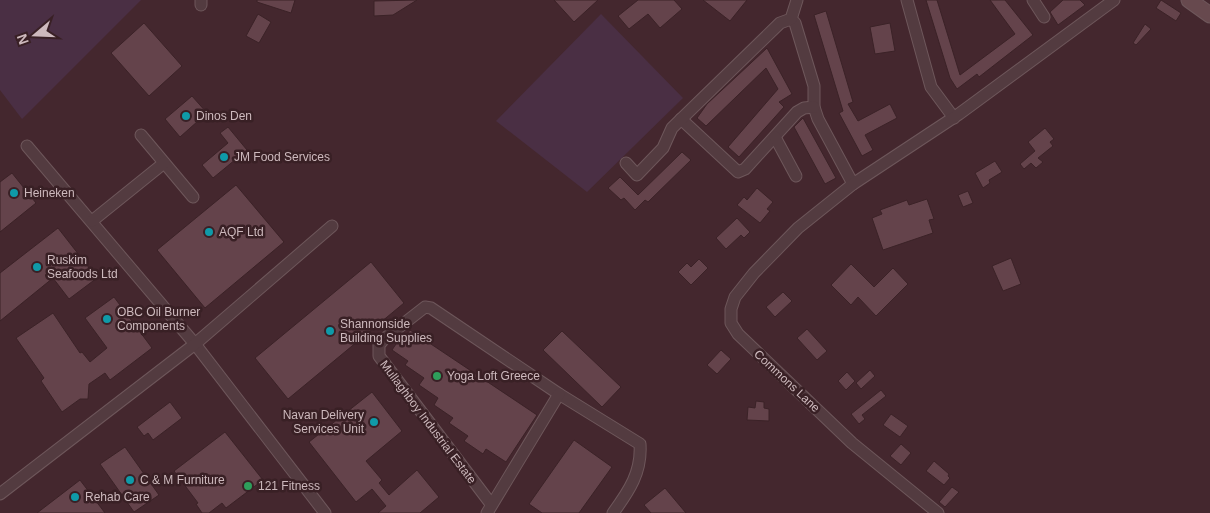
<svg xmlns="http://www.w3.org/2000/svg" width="1210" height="513" viewBox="0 0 1210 513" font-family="Helvetica,sans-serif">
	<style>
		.green { fill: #4a2f44 }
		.building { fill: #64434b; stroke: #3b2227 }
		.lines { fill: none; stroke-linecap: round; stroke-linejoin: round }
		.street-casing { stroke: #6e575b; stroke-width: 13 }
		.secondary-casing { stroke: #6e575b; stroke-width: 17 }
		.street { stroke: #533b40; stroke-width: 11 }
		.secondary { stroke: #67494e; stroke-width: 15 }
		.culture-dot { fill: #0f9aa8; stroke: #392025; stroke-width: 2 }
		.leisure-dot { fill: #2e9e5b; stroke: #392025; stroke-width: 2 }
		.labels { text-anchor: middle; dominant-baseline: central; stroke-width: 5; stroke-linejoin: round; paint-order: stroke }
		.poi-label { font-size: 12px; fill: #cdb9bd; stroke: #392025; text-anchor: start }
		.street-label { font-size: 12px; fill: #cdb9bd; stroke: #392025 }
	</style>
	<rect width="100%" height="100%" fill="#44272e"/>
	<g class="green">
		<polygon points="0,0 141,0 22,119 0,90"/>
		<polygon points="601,14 683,98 587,192 496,121"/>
	</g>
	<g class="building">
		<polygon points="257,0 295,0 291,13 257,2"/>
		<polygon points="417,0 393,15 374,16 374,1"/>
		<polygon points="554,0 598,0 574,22"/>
		<polygon points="638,0 674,0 682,9 660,28 648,14 629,29 618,16"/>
		<polygon points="703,0 747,0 730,21"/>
		<polygon points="926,0 937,0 960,75 1015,34 990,0 1005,0 1033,35 979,77 977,74 957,89 950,78"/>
		<polygon points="1063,0 1080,0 1085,5 1058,25 1050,12"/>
		<polygon points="1161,0 1181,13 1176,21 1156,8"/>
		<polygon points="826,11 853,102 848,104 858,121 890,104 897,118 865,135 873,150 862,156 839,113 843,111 814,15"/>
		<polygon points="258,14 271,22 259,43 246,36"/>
		<polygon points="144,23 182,66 149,96 111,53"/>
		<polygon points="890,23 895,51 875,54 870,27"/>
		<polygon points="1145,24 1151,29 1136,45 1133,43"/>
		<polygon points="767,48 792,94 779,102 784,107 739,157 728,147 778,89 766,68 706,126 697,118 707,104"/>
		<polygon points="192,96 207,113 180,137 165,119"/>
		<polygon points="803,118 836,178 825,184 794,127"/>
		<polygon points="228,127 247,150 213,178 202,165 228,143 220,133"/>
		<polygon points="1045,128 1054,139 1050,142 1053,146 1038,158 1043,162 1036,168 1031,163 1024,169 1020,164 1035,151 1028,142"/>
		<polygon points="682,152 691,160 648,202 645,200 635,210 624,198 621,200 608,188 620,177 638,195"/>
		<polygon points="995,161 1002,172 989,180 990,183 983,188 975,173"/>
		<polygon points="12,173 36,203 0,232 0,182"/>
		<polygon points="236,185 284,242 205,308 157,250"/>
		<polygon points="757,188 773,202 767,209 770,211 760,223 737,205 744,197 747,200"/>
		<polygon points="968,191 973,203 963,207 958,195"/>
		<polygon points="927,199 934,219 929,220 933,233 883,250 872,218 882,214 880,210 907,200 909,205"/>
		<polygon points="737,218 750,232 744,238 741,235 726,249 716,238"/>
		<polygon points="58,228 97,278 69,299 53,278 0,321 0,273"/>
		<polygon points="1011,258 1021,284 1003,291 992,266"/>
		<polygon points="699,259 708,268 691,285 678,272 687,263 691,267"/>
		<polygon points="371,262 404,303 288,399 255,358"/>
		<polygon points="851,264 874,287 893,268 908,284 876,316 858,297 851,305 831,285"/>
		<polygon points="783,292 792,301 775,317 766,307"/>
		<polygon points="114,297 152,348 110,380 105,373 89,384 88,399 80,399 62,412 41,381 44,378 16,338 53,313 80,353 82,352 90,362 107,348 85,318"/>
		<polygon points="807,329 827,351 817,360 797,338"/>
		<polygon points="410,330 537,415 506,462 486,449 483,454 464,441 468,436 449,423 453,418 434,405 438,398 419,385 424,378 405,365 408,361 392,350 402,335 405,337"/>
		<polygon points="562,331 621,387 602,407 543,350"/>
		<polygon points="721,350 731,359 717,374 707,365"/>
		<polygon points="870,370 875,376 861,389 856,383"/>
		<polygon points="847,372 855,381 846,390 838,381"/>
		<polygon points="881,390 886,396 862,415 865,419 859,424 851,414"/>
		<polygon points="372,392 402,431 366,461 382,480 379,483 389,495 417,470 439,497 420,513 378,513 386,506 372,489 356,502 309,442"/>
		<polygon points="756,401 764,402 764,408 769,409 769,421 747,420 748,407 755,408"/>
		<polygon points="170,402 182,418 153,440 148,433 144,436 137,427"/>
		<polygon points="891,414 908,426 900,437 883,425"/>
		<polygon points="225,432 263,480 226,508 222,503 209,513 202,513 196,504 198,503 174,471"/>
		<polygon points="574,440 612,467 579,513 542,513 529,504"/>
		<polygon points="901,444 911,453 901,465 890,456"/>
		<polygon points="125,447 159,495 134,512 100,464"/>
		<polygon points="934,461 949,474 948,476 950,478 944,485 926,471"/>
		<polygon points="80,480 105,513 37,513"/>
		<polygon points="952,487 959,492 945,507 939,502"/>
		<polygon points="665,488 686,513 651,513 644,505"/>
	</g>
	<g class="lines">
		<g class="street-casing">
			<g id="street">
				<polyline points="907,0 931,87 954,118"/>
				<polyline points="1033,0 1044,17"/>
				<polyline points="201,5 201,0"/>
				<polyline points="791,19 795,23 814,86 814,107 818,119 853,184"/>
				<polyline points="681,119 738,172 745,169 797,112 804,108 814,107"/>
				<polyline points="141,135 193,197"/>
				<polyline points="775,137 796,176"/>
				<polyline points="27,146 195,344 325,513"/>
				<polyline points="626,163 637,175 663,148 672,128 780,23 791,19 797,0"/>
				<polyline points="92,221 164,163"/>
				<polyline points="0,494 195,344 332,226"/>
				<path d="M491,504l-112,-148v-11l5,-6 41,-32 6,1 128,86 81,50c2,28 -11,47 -27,69"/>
				<polyline points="487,513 559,394"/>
				<polyline points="938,513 852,443 738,334 731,323 731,309 735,297 754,273 798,228 853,184 959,114 1114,0"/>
			</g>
		</g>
		<g class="secondary-casing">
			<polyline id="secondary" points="1189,0 1210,15"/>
		</g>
		<use href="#street" class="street"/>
		<use href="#secondary" class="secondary"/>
	</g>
	<g class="culture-dot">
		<circle cx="186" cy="116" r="5"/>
		<circle cx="224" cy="157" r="5"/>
		<circle cx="14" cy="193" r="5"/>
		<circle cx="209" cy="232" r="5"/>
		<circle cx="37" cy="267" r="5"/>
		<circle cx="107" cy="319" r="5"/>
		<circle cx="330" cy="331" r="5"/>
		<circle cx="374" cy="422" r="5"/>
		<circle cx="130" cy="480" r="5"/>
		<circle cx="75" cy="497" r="5"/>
	</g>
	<g class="leisure-dot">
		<circle cx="437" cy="376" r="5"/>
		<circle cx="248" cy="486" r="5"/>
	</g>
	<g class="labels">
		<g class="poi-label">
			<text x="196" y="116">Dinos Den</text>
			<text x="234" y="157">JM Food Services</text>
			<text x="24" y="193">Heineken</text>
			<text x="219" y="232">AQF Ltd</text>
			<text x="47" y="260">Ruskim<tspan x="47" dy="14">Seafoods Ltd</tspan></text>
			<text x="117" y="312">OBC Oil Burner<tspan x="117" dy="14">Components</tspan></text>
			<text x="340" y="324">Shannonside<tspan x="340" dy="14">Building Supplies</tspan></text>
			<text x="447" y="376">Yoga Loft Greece</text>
			<text x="364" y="415" text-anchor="end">Navan Delivery<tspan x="364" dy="14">Services Unit</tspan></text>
			<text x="140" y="480">C &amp; M Furniture</text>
			<text x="258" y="486">121 Fitness</text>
			<text x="85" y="497">Rehab Care</text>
		</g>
		<g class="street-label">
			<text transform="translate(787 381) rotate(43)">Commons Lane</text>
			<text transform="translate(428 422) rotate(53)">Mullaghboy Industrial Estate</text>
		</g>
	</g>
	<g transform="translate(35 35) rotate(251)" stroke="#392025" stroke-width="4" paint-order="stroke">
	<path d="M0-4L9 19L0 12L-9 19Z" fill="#cdb9bd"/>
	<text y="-8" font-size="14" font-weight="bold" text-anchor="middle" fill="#cdb9bd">N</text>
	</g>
</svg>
